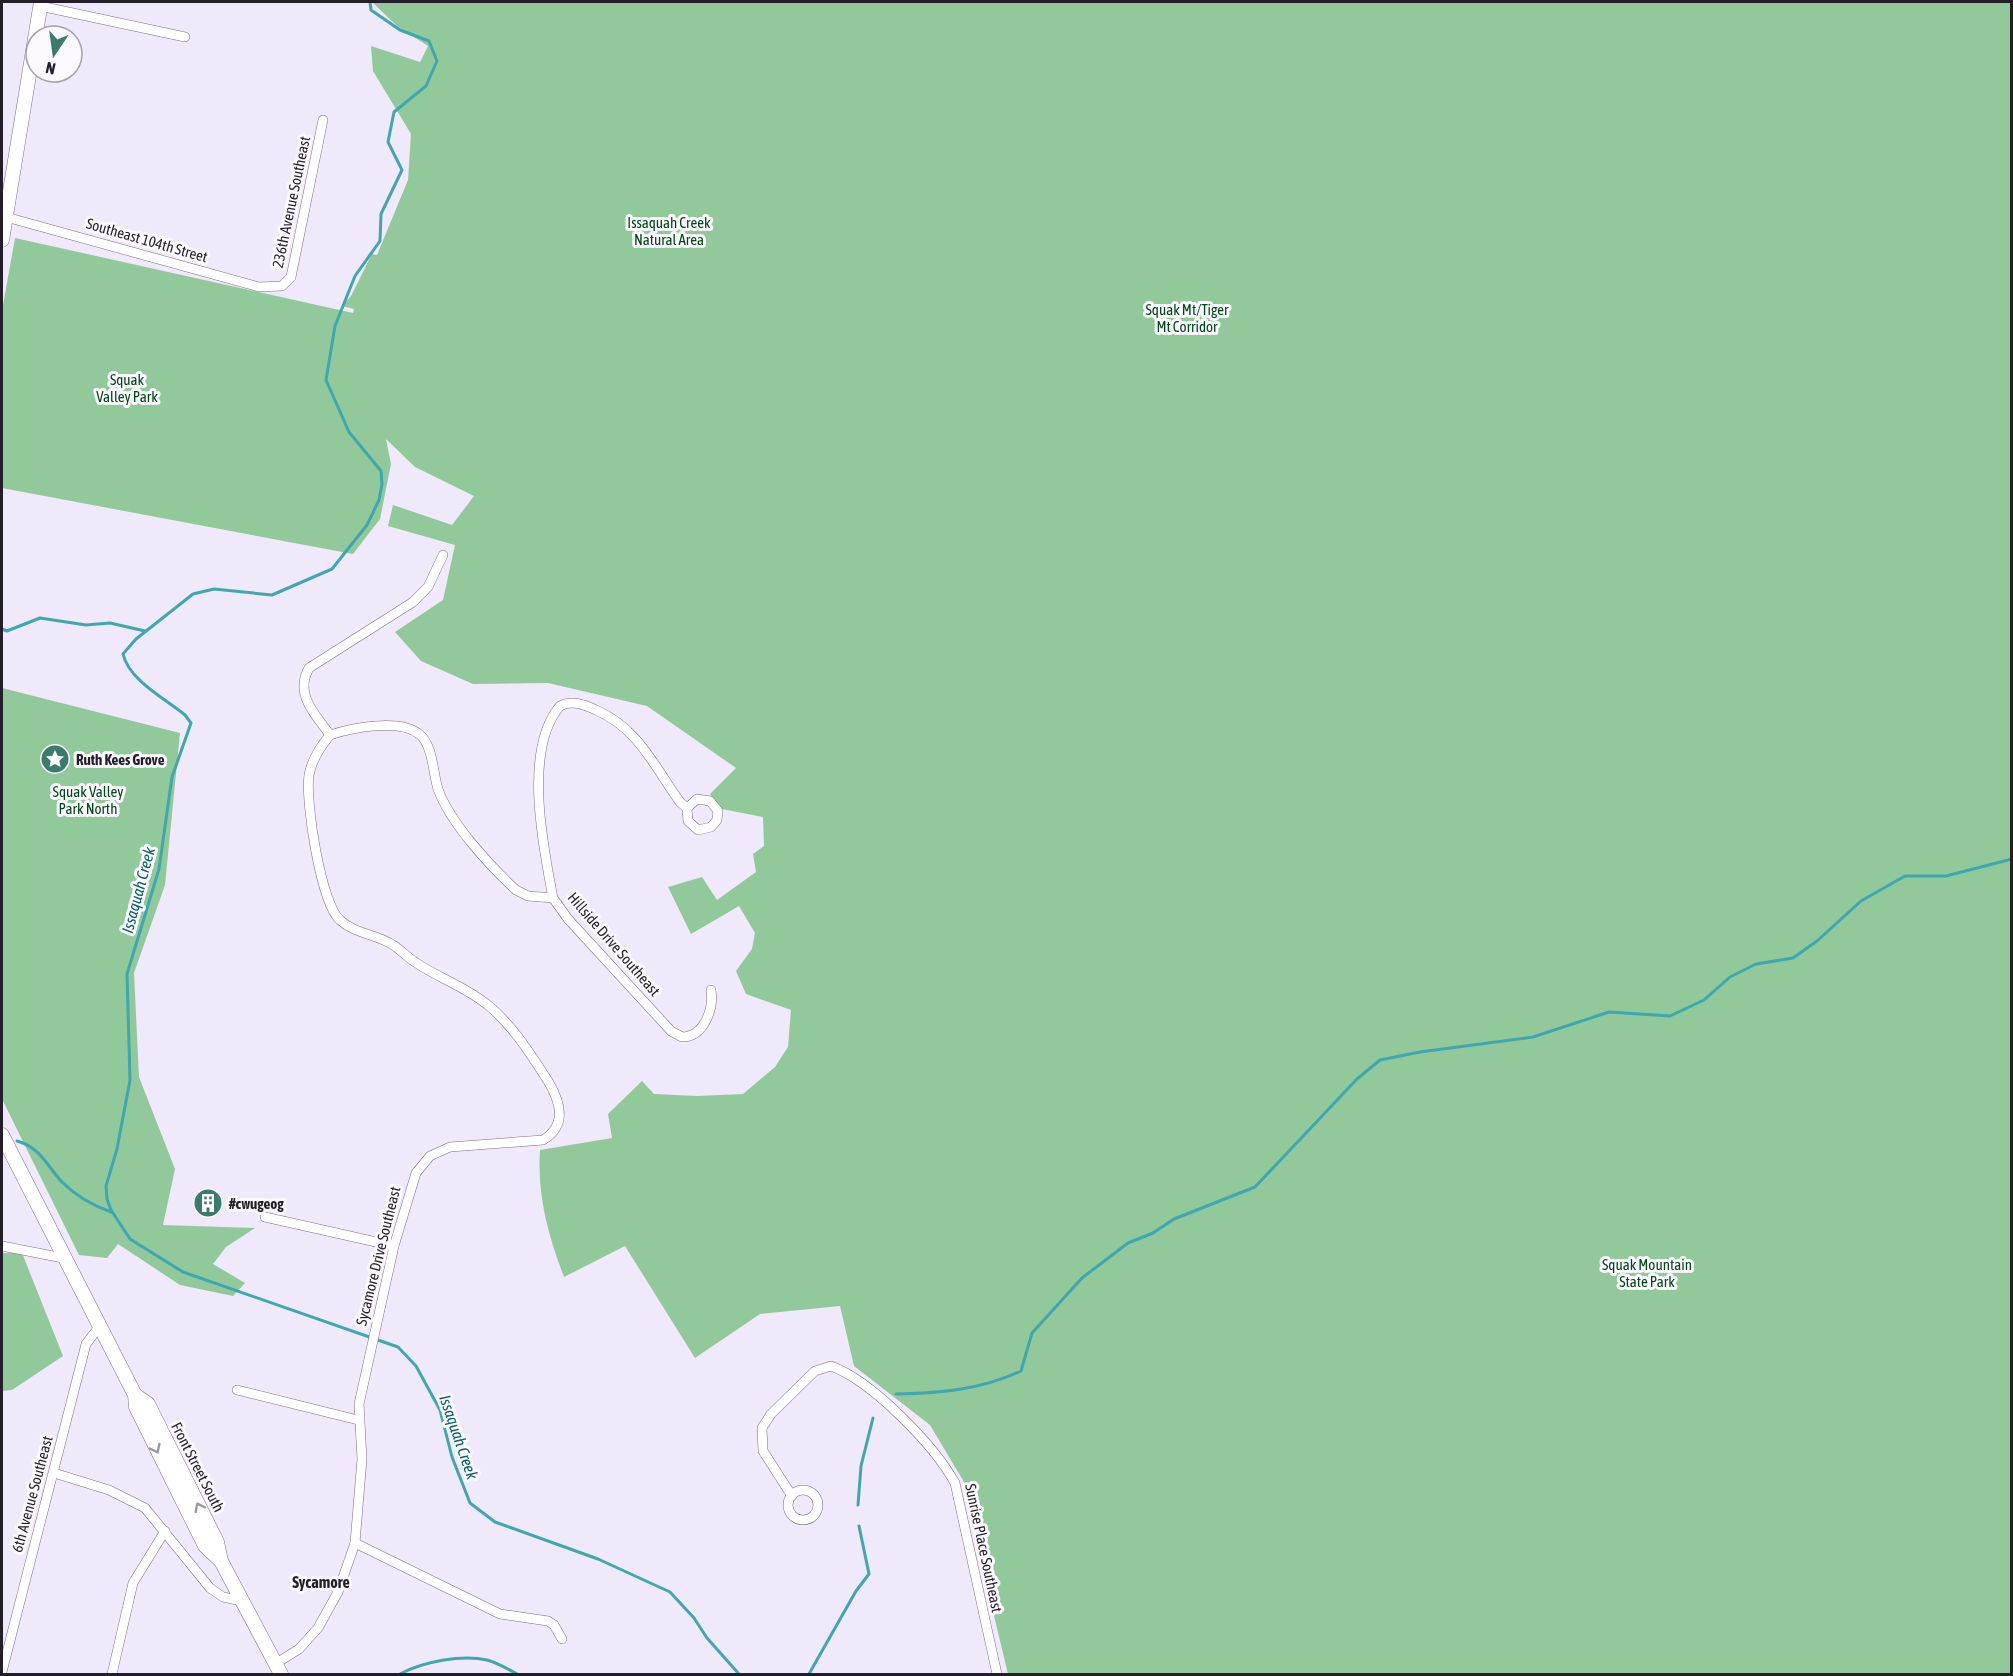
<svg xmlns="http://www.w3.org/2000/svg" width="2013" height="1676" viewBox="0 0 2013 1676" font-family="'Asap Condensed',sans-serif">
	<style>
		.green { fill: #92c99a }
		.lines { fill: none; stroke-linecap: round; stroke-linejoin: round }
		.stream { stroke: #3ea7af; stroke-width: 3 }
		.street-casing { stroke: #7a6e89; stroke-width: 10 }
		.secondary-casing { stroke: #7a6e89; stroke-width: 15 }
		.street { stroke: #fff; stroke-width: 9 }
		.secondary { stroke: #fff; stroke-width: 14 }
		.oneway { stroke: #9c9a9f }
		.labels { text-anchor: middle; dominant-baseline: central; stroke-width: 6; stroke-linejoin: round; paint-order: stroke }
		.street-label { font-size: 15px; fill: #231e29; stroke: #fbf8fe }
		.park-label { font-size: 15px; fill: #004718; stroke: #fbf8fe }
		.poi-label { font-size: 15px; font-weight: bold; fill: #231e29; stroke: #fbf8fe; text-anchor: start }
		.water-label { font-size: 16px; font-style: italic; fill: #076168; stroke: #fbf8fe }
		.neighbourhood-label { font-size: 16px; font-weight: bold; fill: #231e29; stroke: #fbf8fe }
	</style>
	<rect width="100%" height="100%" fill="#f0e8fb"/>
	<g class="green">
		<path d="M372,2h1639v1672h-1003l-28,-117 -13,-70 -37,-62 -76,-59 -14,-60 -80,8 -65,44 -70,-112 -61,31c-16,-42 -27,-82 -24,-127l72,-12 -4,-24 34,-33 12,13 43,2 46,-2 32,-27 13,-20 3,-37 -45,-16 -10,-23 16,-22 3,-16 -16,-27 -48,28 -23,-47 34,-10 15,23 39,-28 -3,-18 11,-8 -1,-29 -41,-8 -12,-15 26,-26 -89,-62 -99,-23 -75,1 -52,-23 -26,-29 48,-32 12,-55 -67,-19 5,-21 59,20 22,-29 -59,-29 -29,-28 5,25 -11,55 -27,35 -351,-66v-177l13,-73 338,75 1,-4 -12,-3 9,-10 21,-42 5,1 31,-75 3,-46 -38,-63 -2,-25 49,16 8,-16 -31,-20z"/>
		<polygon points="2,688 180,733 165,885 134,973 139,1077 175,1169 163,1225 255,1228 226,1247 213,1264 245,1283 233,1296 180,1285 118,1244 107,1258 79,1255 2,1099"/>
		<polygon points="2,1253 22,1253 63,1356 12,1390 2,1391"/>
	</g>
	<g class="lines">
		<g class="stream">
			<path d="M370,2l1,8 29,20 29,11 8,20 -11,25 -32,26 -6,30 14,28 -21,44 -1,27 -25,35 -20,50 -9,54 23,52 32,39 1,13 -3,16 -12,25 -35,44 -60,26 -58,-6 -21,5 -57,45 -13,15c6,26 41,44 62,61l6,8 -19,54 -13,92 -32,105 3,106 -13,69 -11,37 1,13 4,11 19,29 53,33 215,75 18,19 24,44 12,47 18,46 25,19 103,37 72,33 24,26 13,20 32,36"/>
			<polyline points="2,629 7,631 40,618 86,625 110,623 145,631"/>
			<path d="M17,1141c23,6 30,25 45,41 13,13 32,24 49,30"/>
			<path d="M896,1394c44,-1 84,-4 125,-23l11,-38 50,-55 46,-35 25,-10 21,-14 81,-32 102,-108 23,-19 40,-8 113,-15 76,-25 61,4 34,-16 26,-23 26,-13 37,-6 24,-17 44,-40 44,-25h41l66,-17"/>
			<polyline points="858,1505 861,1466 873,1418"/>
			<path d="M400,1674c22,-12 62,-20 87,-14 11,3 21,9 30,14"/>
			<polyline points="809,1674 856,1591 869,1574 859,1526"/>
		</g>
		<g class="street-casing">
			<g id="street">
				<polyline points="40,6 185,37"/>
				<polyline points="6,217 259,287 282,286 291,277 323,120"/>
				<path d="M330,735c21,-7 70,-17 89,-1 14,10 14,40 19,55 12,34 52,77 78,101l12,6 25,2 15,21 103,112 11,6c22,0 32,-28 29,-47"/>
				<path d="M330,735c-15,-21 -36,-41 -21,-67l104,-66 15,-15 15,-32"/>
				<path d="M553,898c-10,-52 -30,-149 7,-192 12,-6 23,-2 36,4 42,18 58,56 84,92l7,6 10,-9 13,2 8,10 -1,9 -6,7 -13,3 -10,-9 -1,-13"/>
				<polyline points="265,1217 394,1246"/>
				<polyline points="2,1246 63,1258"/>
				<polyline points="237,1390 358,1420"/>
				<polyline points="54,1473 109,1490 145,1508 210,1588 223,1597 242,1601"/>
				<circle cx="803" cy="1505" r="15"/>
				<path d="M792,1496l-29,-45 -1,-23 9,-14 44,-43 16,-5c41,15 103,79 124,117l42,191"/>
				<polyline points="355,1543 500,1614 548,1621 554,1625 562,1639"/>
				<path d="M275,1664l24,-15 19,-21 20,-36 17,-49 7,-84 -3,-55 35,-158 22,-73 14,-17 20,-9 93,-7c25,-15 17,-39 5,-59 -17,-26 -34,-54 -59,-75 -22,-19 -51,-28 -74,-44 -8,-5 -14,-12 -22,-17 -16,-11 -38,-11 -53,-25 -19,-16 -35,-119 -31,-145 3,-16 11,-28 21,-40"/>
				<polyline points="2,1672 86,1344 99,1327"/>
				<polyline points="112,1674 133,1583 165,1531"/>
			</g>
		</g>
		<g class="secondary-casing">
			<g id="secondary">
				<polyline points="2,240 41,2"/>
				<polyline points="2,1135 135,1395 136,1407 205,1546 221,1561"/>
				<polyline points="135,1395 148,1404 217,1542 221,1561 281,1674"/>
			</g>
		</g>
		<use href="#street" class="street"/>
		<use href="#secondary" class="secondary"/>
	</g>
	<defs><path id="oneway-chevron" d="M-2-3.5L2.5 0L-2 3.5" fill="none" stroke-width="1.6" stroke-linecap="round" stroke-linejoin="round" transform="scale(1.5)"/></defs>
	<g class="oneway">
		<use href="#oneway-chevron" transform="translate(156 1449) rotate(64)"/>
		<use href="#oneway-chevron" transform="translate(199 1507) rotate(-117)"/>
	</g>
	<defs>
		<g id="sight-disc" transform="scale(1.5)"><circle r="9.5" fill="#3a7b6b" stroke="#fbf8fe"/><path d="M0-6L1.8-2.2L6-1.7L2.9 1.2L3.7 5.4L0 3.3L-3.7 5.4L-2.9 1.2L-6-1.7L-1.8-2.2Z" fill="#fff"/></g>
		<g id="building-disc" transform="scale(1.5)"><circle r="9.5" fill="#3a7b6b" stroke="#fbf8fe"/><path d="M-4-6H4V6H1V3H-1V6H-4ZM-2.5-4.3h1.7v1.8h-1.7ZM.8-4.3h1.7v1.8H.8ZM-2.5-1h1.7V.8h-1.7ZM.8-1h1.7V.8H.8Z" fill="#fff"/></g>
	</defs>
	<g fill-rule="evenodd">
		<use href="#sight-disc" x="55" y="759"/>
		<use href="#building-disc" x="208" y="1203"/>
	</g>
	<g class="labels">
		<g class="street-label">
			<text transform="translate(291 202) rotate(-78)">236th Avenue Southeast</text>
			<text transform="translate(147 240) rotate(16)">Southeast 104th Street</text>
			<text transform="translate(614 944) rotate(49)">Hillside Drive Southeast</text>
			<text transform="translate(378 1256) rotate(-76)">Sycamore Drive Southeast</text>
			<text transform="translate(198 1467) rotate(63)">Front Street South</text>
			<text transform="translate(32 1494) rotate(-75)">6th Avenue Southeast</text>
			<text transform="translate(984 1548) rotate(78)">Sunrise Place Southeast</text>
		</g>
		<g class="park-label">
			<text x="669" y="222">Issaquah Creek<tspan x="669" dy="17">Natural Area</tspan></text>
			<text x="1187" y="309">Squak Mt/Tiger<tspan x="1187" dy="17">Mt Corridor</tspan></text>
			<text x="127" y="379">Squak<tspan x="127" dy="17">Valley Park</tspan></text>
			<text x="88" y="791">Squak Valley<tspan x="88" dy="17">Park North</tspan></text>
			<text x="1647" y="1264">Squak Mountain<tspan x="1647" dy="17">State Park</tspan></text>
		</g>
		<g class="poi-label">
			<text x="76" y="759">Ruth Kees Grove</text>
			<text x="229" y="1203">#cwugeog</text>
		</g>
		<g class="water-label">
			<text transform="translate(138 890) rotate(-75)">Issaquah Creek</text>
			<text transform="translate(459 1437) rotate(71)">Issaquah Creek</text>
		</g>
		<g class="neighbourhood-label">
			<text x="321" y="1582">Sycamore</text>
		</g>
	</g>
	<rect width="2013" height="1676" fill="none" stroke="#231e29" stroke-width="6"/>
	<g transform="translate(54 54) rotate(193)"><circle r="28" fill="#fbf8fe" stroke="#a5a1a9" stroke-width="1.5"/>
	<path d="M0-4.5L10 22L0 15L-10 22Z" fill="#3a7b6b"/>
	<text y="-9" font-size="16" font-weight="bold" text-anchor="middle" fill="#231e29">N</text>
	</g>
</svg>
